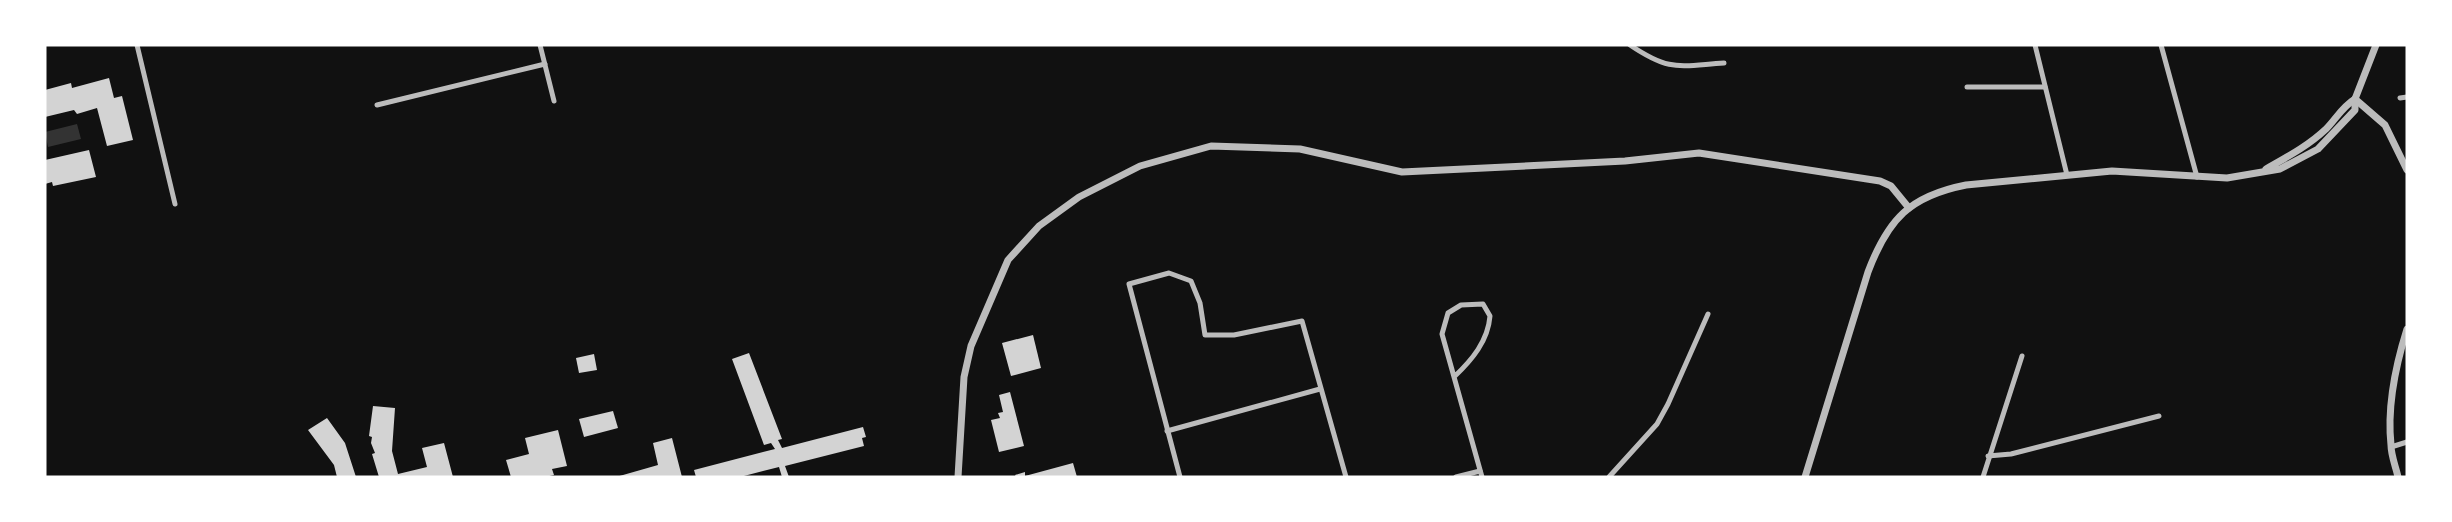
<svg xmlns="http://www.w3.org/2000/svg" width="2452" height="522" viewBox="0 0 2452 522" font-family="'IBM Plex Sans',sans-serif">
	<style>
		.water { fill: #333 }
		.building { fill: #d3d3d3 }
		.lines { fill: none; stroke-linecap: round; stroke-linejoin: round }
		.minor { stroke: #bcbcbc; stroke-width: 5 }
		.tertiary { stroke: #bcbcbc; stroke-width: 7 }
	</style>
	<rect width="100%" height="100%" fill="#111"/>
	<polygon class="water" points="77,124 81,139 48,147 45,132"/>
	<g class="building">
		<polygon points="109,78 114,98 122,96 133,140 107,146 97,108 77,114 74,110 45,117 45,90 71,83 72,88"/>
		<polygon points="89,150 96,177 53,186 52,182 45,184 45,160"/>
		<polygon points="1033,335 1041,368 1011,376 1002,343"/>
		<polygon points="749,353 782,439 778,440 782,448 863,427 866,437 862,438 864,446 785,466 789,477 782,477 779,467 740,477 696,477 694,470 775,449 771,443 764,445 732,359"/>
		<polygon points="594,354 597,370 579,373 576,358"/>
		<polygon points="1010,392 1024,446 999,452 991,420 1000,418 998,413 1003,412 999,395"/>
		<polygon points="373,406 395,408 392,451 398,474 427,467 422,448 444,443 453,477 379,477 372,454 375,453 371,443 372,437 369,436"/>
		<polygon points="613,411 618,428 584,437 579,419"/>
		<polygon points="327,418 345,443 356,477 337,477 334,465 308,430"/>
		<polygon points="558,430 567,466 552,469 554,475 545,477 511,477 506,460 529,454 525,438"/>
		<polygon points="672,438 682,477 616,477 658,465 653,443"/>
		<polygon points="1073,463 1077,477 1016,477 1015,475 1025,472 1025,476"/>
	</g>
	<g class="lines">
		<g class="minor">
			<polyline points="137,45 175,204"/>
			<polyline points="540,45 554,101"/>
			<path d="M1630,45c40,27 48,21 94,18"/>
			<polyline points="2035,45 2067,175"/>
			<polyline points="2161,45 2197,177"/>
			<polyline points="1967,87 2045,87"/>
			<polyline points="2400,98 2407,97"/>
			<polyline points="377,105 545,64"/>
			<path d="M1454,377c18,-17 34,-36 36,-61l-7,-12 -22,1 -13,8 -6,21 40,143"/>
			<polyline points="1167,431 1320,389"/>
			<polyline points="2391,447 2407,442"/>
			<polyline points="1988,456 2011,454 2159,416"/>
			<polyline points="1180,477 1129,284 1169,273 1191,281 1200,303 1205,335 1234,335 1302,321 1346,477"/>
			<polyline points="1456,477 1480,471"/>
			<polyline points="1609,477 1657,424 1668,404 1708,314"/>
			<polyline points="1983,477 2022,356"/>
		</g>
		<g class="tertiary">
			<polyline points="2355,99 2385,125 2407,170"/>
			<path d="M2266,169c21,-12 42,-23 60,-40 10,-10 16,-22 29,-30"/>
			<polyline points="958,477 964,377 971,346 1008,260 1039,226 1079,197 1140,166 1211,146 1300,149 1402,172 1625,161 1699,153 1880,181 1891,186 1909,208"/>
			<path d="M1805,477l63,-205c20,-53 42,-76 98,-87l146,-14 115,7 53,-9 38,-20 37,-39v-11l21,-54"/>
			<path d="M2398,477c-2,-10 -7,-21 -7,-32 -4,-37 5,-81 16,-116"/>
		</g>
	</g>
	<rect width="2452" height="522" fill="none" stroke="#ffffff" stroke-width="93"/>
</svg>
